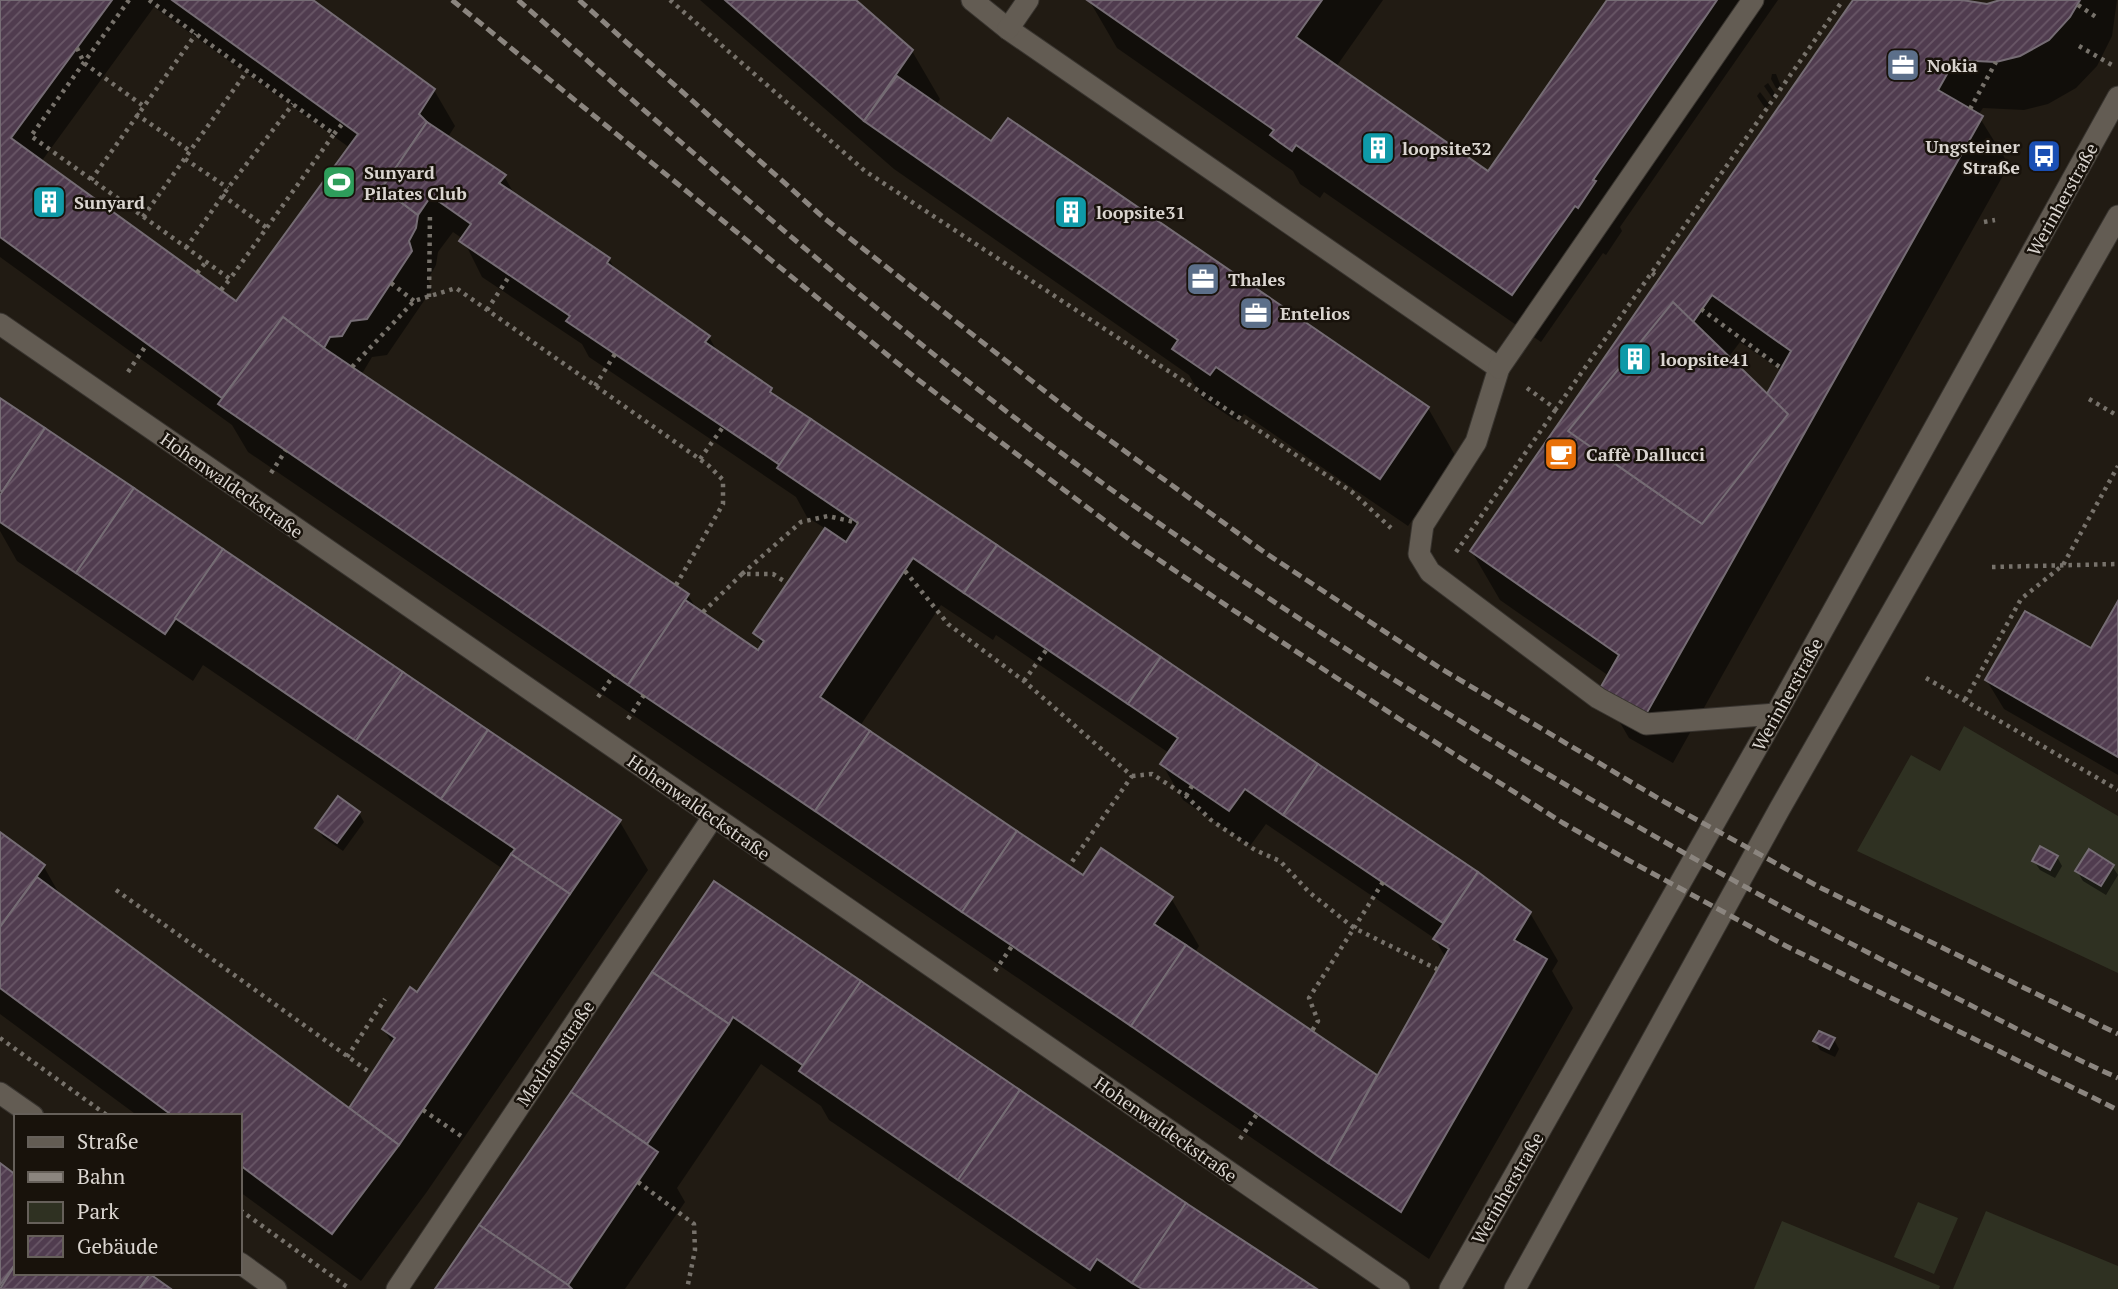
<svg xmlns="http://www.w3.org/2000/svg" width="2118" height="1289" viewBox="0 0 2118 1289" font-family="'PT Serif',serif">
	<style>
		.green { fill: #2f3122 }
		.shadow { fill: #0007; fill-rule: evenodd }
		.building { fill: url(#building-hatch); stroke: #756c74; stroke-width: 2; fill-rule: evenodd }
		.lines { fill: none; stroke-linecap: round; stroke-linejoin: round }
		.lane-casing { stroke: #38342f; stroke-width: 23 }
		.street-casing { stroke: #38342f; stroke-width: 23 }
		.secondary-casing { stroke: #38342f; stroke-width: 23 }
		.path { stroke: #77726b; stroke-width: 4.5; stroke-dasharray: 3.5 5; stroke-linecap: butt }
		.lane { stroke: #635c53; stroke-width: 21 }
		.street { stroke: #635c53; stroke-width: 21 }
		.secondary { stroke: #635c53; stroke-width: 21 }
		.rail { stroke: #8b857f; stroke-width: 5; stroke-dasharray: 10 5; stroke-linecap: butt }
		.labels { text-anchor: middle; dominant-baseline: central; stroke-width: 5; stroke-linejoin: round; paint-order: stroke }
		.poi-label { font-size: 18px; font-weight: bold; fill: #dad5d0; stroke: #18120b; text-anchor: start }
		.street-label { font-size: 18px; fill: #dad5d0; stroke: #18120b }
	</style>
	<defs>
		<pattern id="building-hatch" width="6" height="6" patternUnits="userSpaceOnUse" patternTransform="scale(1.75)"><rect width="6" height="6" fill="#503c4f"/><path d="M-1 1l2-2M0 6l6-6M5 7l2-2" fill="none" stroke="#695767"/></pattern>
	</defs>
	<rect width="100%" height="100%" fill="#211b13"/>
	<g class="green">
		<polygon points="1964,726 2118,816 2118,973 1857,851 1911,755 1940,771"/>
		<polygon points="1918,1202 1958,1218 1934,1274 1894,1257"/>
		<polygon points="1986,1211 2118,1266 2118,1289 1953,1289"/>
		<polygon points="1782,1221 1940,1286 1939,1289 1754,1289"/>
	</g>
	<g class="shadow">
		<path d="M0,0h310l124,90 21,36 -7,11 56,39 12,21 93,62 7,12 93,66 9,16 53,36 5,9 701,476 53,39 28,48 -6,10 21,37 -144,251 -1181,-807 -16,-27 -232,-168zM154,7l196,141 -113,156 -196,-142zM453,232l10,7 19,38 100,67 7,13 207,140 11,20 19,12 -71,104 8,13 -4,6 -62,-42 -9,-15 -331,-223h6l9,-15 15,-2 45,-66 -4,-10 8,-14 2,-13zM941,605l52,35 3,-5 173,118 -7,11 21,36 67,46 16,-22 168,114 12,20 -69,120 -183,-124 5,-8 -28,-48 -88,-21 -223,-151z"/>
		<polygon points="700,0 853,0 912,51 940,99 936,105 992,144 1428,408 1456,457 1408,526 1244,414 1238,422 1202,398 1189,375 894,169"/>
		<polygon points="1089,0 1383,0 1336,67 1489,173 1609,0 1778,0 1620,227 1622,231 1606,255 1603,253 1541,342 1324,192 1320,198 1309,190 1300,184 1293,171 1117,48"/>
		<path d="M1855,0h105l27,6 18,-6h112l-5,36 -15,30 -21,22 -28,16 -24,6 -41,-2 -5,7 31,50 -336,598 -44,-25 -28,-48 8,-14 -109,-76 -28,-48zM1740,342l42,29 -15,26 -39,-39z"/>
		<polygon points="1772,74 1776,74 1782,89 1776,88 1771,79"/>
		<polygon points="1768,83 1776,95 1773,99 1764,86"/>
		<polygon points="1760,92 1770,105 1765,108 1757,96"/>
		<polygon points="0,401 620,822 648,870 426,1193 361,1281 240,1192 240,1116 138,1116 0,1014 0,834 44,867 61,897 349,1110 393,1045 384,1029 418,995 503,869 203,665 193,681 17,561 0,531"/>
		<polygon points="2118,605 2118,775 2004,709 1987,681 2092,651"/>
		<polygon points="359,813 364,822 343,851 323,837 318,828"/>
		<polygon points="2057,857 2062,866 2055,878 2040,870 2034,861"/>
		<polygon points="2112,866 2118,875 2106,895 2083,881 2077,871"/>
		<polygon points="714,884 1184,1205 1314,1289 1077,1289 829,1120 821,1106 761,1064 677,1188 685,1202 625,1289 437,1289"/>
		<polygon points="1834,1040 1839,1049 1835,1057 1820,1050 1815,1041"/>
		<polygon points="0,1164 16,1176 16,1273 148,1273 169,1289 0,1289"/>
	</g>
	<g class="building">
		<polygon points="0,0 112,0 11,138 236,301 358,134 172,0 313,0 435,89 419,114 427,122 382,188 418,215 416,228 409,241 412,251 367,319 351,321 342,336 330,337 324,348 283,317 222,398 0,237"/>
		<polygon points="725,0 856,0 913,50 864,121"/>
		<polygon points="1087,0 1322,0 1296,37 1488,171 1607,0 1717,0 1593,180 1596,181 1578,208 1575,206 1512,295 1296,145 1292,151 1279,142 1270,135 1274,130"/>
		<path d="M1853,0h109l25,4 13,-4h80l-10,17 -21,23 -29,16 -24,6 -41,-2 -17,30 45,26 -338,600 -46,-26 20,-35 -149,-104zM1712,295l79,56 -95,169 -95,-66z"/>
		<polygon points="897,76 991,141 1008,118 1429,407 1380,479 1216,367 1210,375 1172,349 1178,340 864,121"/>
		<polygon points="427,122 506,175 499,183 610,258 607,263 710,336 705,342 772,388 770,392 811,419 780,465 566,321 570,316 459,241 471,224 431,196 418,215 382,188"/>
		<polygon points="1673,302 1788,414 1702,524 1568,431"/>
		<polygon points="283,317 324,348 689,594 628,685 218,404"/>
		<polygon points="0,398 45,428 2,492 0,490"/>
		<polygon points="811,419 997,545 964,593 913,558 820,697 870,731 815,811 628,685 685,600 758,650 764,641 753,633 825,528 846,542 858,523 777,468"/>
		<polygon points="45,428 134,488 76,573 0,522 0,495"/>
		<polygon points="134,488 223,549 165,634 76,573"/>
		<polygon points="997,545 1161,657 1128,704 964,593"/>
		<polygon points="223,549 403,672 356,741 175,618"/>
		<polygon points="2118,601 2118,757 1985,680 2025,611 2091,648"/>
		<polygon points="1161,657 1318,764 1283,815 1245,789 1229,811 1160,764 1178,738 1128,704"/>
		<polygon points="403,672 488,730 441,799 356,741"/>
		<polygon points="488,730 621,820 570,894 511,854 515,849 441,799"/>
		<polygon points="870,731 1017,831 962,912 815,811"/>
		<polygon points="1318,764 1478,872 1443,923 1283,815"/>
		<polygon points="338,796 360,812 337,843 315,828"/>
		<polygon points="1017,831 1083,875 1101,848 1173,897 1154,924 1186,945 1131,1026 962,912"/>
		<polygon points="0,832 45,865 0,927"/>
		<polygon points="2040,846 2058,856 2050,870 2032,861"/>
		<polygon points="2089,849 2114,865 2101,886 2075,871"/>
		<polygon points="511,854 570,894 399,1145 349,1108 395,1038 382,1029 410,987 417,992"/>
		<polygon points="1478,872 1531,912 1514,940 1547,959 1401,1212 1328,1163 1449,949 1433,939"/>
		<polygon points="37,877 399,1145 332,1234 240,1165 240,1116 173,1116 0,988 0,927"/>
		<polygon points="714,881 861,981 804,1066 733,1017 729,1024 652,972"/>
		<polygon points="1186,945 1377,1075 1328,1163 1131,1026"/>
		<polygon points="652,972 729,1024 647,1144 571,1092"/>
		<polygon points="861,981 1020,1090 958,1180 799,1071"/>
		<polygon points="1819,1031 1835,1038 1829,1049 1813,1041"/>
		<polygon points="1020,1090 1186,1203 1132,1283 1097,1259 1090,1270 958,1180"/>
		<polygon points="571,1092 658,1152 568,1285 479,1225"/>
		<polygon points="0,1163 16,1175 16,1263 0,1285"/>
		<polygon points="1186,1203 1317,1289 1142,1289 1132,1283"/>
		<polygon points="479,1225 568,1285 572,1289 435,1289"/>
		<polygon points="16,1263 16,1273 150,1274 139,1289 0,1289"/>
		<polygon points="150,1274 171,1289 139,1289"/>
	</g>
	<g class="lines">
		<g class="lane-casing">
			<g id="lane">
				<polyline points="972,0 1008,29 1499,368 1476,442 1423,525 1419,554 1430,572 1598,698 1646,724 1776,714"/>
				<polyline points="1008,29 1028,0"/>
				<polyline points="1499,368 1753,0"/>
			</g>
		</g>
		<g class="street-casing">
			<g id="street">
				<polyline points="0,324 1399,1289"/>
				<polyline points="0,1093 33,1116"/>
				<polyline points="240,1263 276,1289"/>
				<polyline points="397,1289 713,817"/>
			</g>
		</g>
		<g class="secondary-casing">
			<g id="secondary">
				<polyline points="1450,1289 1776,714 2118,97"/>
				<polyline points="1515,1289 1779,810 2118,216"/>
			</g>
		</g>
		<g class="path">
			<polyline points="129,0 31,136 230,279 334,134 149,0"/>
			<polyline points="670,0 865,171 1352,492 1391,528"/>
			<polyline points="2078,5 2096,17"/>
			<polyline points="2079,46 2112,65"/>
			<polyline points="77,48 84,63 142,105"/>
			<polyline points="1970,109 1996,62"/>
			<polyline points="136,114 190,151"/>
			<polyline points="334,134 343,123"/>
			<polyline points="185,159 228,188"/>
			<polyline points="91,180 196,34"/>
			<polyline points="222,195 267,228"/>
			<polyline points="143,217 247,71"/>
			<polyline points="1984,222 1995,220"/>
			<polyline points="186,248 228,188 293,104"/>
			<polyline points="197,273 206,262"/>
			<polyline points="1652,273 1660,279"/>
			<polyline points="391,283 414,301"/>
			<polyline points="221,290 230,279"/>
			<polyline points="429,297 430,212"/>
			<polyline points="1701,309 1781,368"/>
			<polyline points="487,310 510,275"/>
			<polyline points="352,367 414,301 456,288 708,465 723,480 723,504 676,585"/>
			<polyline points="128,372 147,344"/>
			<polyline points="595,386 615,354"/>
			<polyline points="1527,388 1556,409 1843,0"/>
			<polyline points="2089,399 2118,416"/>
			<polyline points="700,459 723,427"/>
			<polyline points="271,473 286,450"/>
			<polyline points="1456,552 1556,409"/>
			<polyline points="1992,567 2118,564"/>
			<polyline points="905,571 948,624 1024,681 1132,776 1069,866"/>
			<polyline points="742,574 801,522 828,516 858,523"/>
			<polyline points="703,612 742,574 773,574 787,583"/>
			<polyline points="1926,678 2118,790"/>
			<polyline points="1024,681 1047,649"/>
			<polyline points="598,697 614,675"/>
			<polyline points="1965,700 2021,599 2063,565 2118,466"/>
			<polyline points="628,719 644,695"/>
			<polyline points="1132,776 1152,774 1186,796 1211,820 1255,850 1280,861 1309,892 1354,928 1309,998 1318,1021 1312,1031"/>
			<polyline points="1186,796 1192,786"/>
			<polyline points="1383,882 1354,928 1437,969"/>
			<polyline points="116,890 372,1074"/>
			<polyline points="995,971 1012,946"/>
			<polyline points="0,1038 108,1116"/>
			<polyline points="347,1057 385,999"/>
			<polyline points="423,1110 461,1136"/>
			<polyline points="1240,1139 1257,1114"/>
			<polyline points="638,1182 694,1224 695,1250 687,1289"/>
			<polyline points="240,1210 350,1289"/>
		</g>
		<use href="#lane" class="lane"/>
		<use href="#street" class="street"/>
		<use href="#secondary" class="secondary"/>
		<g class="rail">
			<polyline points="452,0 917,379 1137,545 1233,610 1410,726 1563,823 1628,860 1786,946 2118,1110"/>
			<path d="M518,0c205,179 409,361 632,517 251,176 513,332 785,470 61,31 121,63 183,91"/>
			<polyline points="579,0 824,218 1079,418 1264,552 1440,668 1661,800 1819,887 2118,1034"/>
		</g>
	</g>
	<defs>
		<g id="office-square" transform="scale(1.75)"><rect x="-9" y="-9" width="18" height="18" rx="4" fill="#5c6f8a" stroke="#18120b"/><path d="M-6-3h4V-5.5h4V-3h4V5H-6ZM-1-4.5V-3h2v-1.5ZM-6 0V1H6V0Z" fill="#fff"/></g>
		<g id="building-square" transform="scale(1.75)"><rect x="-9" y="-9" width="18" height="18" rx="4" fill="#0f9aa8" stroke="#18120b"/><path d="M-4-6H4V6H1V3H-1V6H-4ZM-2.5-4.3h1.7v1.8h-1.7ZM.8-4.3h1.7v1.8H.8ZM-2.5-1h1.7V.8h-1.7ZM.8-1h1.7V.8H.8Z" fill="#fff"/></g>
		<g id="bus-square" transform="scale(1.75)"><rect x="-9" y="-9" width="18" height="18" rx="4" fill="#1a4fb4" stroke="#18120b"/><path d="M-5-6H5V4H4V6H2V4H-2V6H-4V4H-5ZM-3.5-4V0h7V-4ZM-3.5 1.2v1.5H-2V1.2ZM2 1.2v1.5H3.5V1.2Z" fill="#fff"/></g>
		<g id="stadium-square" transform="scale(1.75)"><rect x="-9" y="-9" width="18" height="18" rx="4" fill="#2e9e5b" stroke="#18120b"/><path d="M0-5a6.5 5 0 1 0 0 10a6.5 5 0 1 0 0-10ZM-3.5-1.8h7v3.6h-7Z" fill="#fff"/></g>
		<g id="cafe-square" transform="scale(1.75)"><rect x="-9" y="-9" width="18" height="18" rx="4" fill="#e8710a" stroke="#18120b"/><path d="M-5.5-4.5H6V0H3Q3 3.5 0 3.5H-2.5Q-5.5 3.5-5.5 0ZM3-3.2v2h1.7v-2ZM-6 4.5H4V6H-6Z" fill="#fff"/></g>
	</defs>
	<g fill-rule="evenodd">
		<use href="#office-square" x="1903" y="65"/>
		<use href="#building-square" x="1378" y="148"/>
		<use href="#bus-square" x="2044" y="156"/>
		<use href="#stadium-square" x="339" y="182"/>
		<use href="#building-square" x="49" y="202"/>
		<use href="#building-square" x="1071" y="212"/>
		<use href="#office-square" x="1203" y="279"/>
		<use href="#office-square" x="1256" y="313"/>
		<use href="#building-square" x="1635" y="359"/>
		<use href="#cafe-square" x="1561" y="454"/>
	</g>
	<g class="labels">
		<g class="poi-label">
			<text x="1927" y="65">Nokia</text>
			<text x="2020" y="146" text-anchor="end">Ungsteiner<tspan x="2020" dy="21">Straße</tspan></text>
			<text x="1402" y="148">loopsite32</text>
			<text x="364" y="172">Sunyard<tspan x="364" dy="21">Pilates Club</tspan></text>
			<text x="74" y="202">Sunyard</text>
			<text x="1096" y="212">loopsite31</text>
			<text x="1228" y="279">Thales</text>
			<text x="1280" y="313">Entelios</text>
			<text x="1660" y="359">loopsite41</text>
			<text x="1586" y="454">Caffè Dallucci</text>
		</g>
		<g class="street-label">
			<text transform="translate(2062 199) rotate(-61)">Werinherstraße</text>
			<text transform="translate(232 485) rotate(35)">Hohenwaldeckstraße</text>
			<text transform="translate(1787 694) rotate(-61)">Werinherstraße</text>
			<text transform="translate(699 807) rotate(35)">Hohenwaldeckstraße</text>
			<text transform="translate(555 1053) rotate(-56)">Maxlrainstraße</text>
			<text transform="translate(1166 1129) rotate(35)">Hohenwaldeckstraße</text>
			<text transform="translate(1507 1188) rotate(-60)">Werinherstraße</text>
		</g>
	</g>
	<rect x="14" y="1114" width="228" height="161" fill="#18120b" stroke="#66605a" stroke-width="2"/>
	<rect x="28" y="1137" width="35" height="10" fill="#635c53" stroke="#66605a" stroke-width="2"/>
	<text x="77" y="1149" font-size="21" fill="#dad5d0">Straße</text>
	<rect x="28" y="1172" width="35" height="10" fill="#8b857f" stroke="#66605a" stroke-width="2"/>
	<text x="77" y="1184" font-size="21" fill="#dad5d0">Bahn</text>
	<rect x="28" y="1202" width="35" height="21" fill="#2f3122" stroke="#66605a" stroke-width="2"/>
	<text x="77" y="1219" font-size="21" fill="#dad5d0">Park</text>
	<rect x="28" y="1236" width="35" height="21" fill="url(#building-hatch)" stroke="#66605a" stroke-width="2"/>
	<text x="77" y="1254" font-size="21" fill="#dad5d0">Gebäude</text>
</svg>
